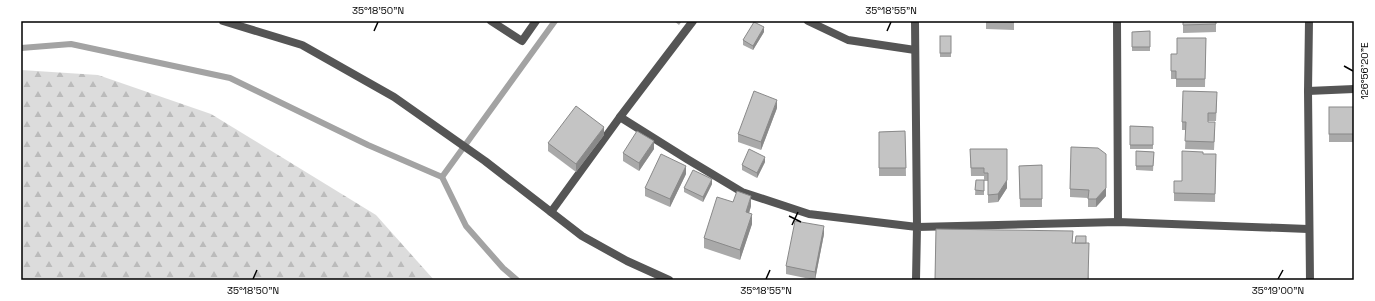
<svg xmlns="http://www.w3.org/2000/svg" width="1375" height="301" viewBox="0 0 1375 301" font-family="'Space Grotesk',sans-serif">
	<style>
		.forest { fill: url(#forest-firs) }
		.lines { fill: none; stroke-linecap: round; stroke-linejoin: round }
		.stream { stroke: #a3a3a3; stroke-width: 6 }
		.minor { stroke: #555; stroke-width: 8 }
		.tertiary { stroke: #555; stroke-width: 8 }
		.wall { fill: #a9a9a9 }
		.shaded-wall { fill: #898989 }
		.building { fill: #c4c4c4; stroke: #898989 }
		.ticks { fill: none; stroke: #000; stroke-width: 1.5 }
		.neatline { fill: none; stroke: #000; stroke-width: 1.5 }
		.ticks-label { font-size: 10px; text-anchor: middle; fill: #000 }
	</style>
	<defs>
		<pattern id="forest-firs" width="22" height="20" patternUnits="userSpaceOnUse"><rect width="22" height="20" fill="#dcdcdc"/><path d="M5 1l3.5 6h-7zM16 11l3.5 6h-7z" fill="#bbb"/></pattern>
	</defs>
	<rect width="100%" height="100%" fill="#fff"/>
	<polygon class="forest" points="21,70 98,75 211,114 376,215 434,280 21,280"/>
	<g class="lines">
		<g class="stream">
			<polyline points="21,48 71,44 230,78 368,145 442,177 466,226 503,268 517,280"/>
			<polyline points="442,177 555,21"/>
		</g>
		<g class="minor">
			<polyline points="491,21 522,41 536,21"/>
			<polyline points="693,21 620,117 687,159 742,192 809,214 917,227 915,21"/>
			<polyline points="808,21 848,40 915,50"/>
			<polyline points="1117,21 1118,222"/>
			<polyline points="1309,21 1308,91 1354,89"/>
			<polyline points="1308,91 1310,280"/>
			<polyline points="551,212 620,117"/>
			<polyline points="916,280 917,227 1118,222 1308,229"/>
		</g>
		<polyline class="tertiary" points="223,21 302,45 394,97 485,161 582,236 627,261 669,280"/>
	</g>
	<g class="wall">
		<polygon points="674,21 682,21 679,25"/>
		<polygon points="986,21 1014,21 1014,30 986,29"/>
		<polygon points="1183,21 1216,24 1216,32 1183,33"/>
		<polygon points="1150,31 1150,51 1132,51 1132,32"/>
		<polygon points="764,32 753,50 743,45 743,40"/>
		<rect x="940" y="36" width="11" height="21"/>
		<polygon points="1206,38 1205,87 1176,87 1176,79 1171,79 1171,54 1177,54"/>
		<polygon points="1217,100 1216,121 1208,121 1208,122 1215,130 1214,150 1185,149 1186,130 1182,130 1182,122"/>
		<rect x="1329" y="107" width="25" height="35"/>
		<polygon points="777,108 761,150 738,142 738,134"/>
		<polygon points="1130,126 1153,127 1153,149 1130,149"/>
		<polygon points="905,131 906,176 879,176 879,132"/>
		<polygon points="604,135 576,172 548,151 548,143"/>
		<polygon points="1098,148 1106,196 1096,207 1088,207 1088,198 1070,197 1070,189"/>
		<polygon points="654,149 639,171 623,161 623,153"/>
		<polygon points="970,149 1007,188 998,202 988,203 988,181 984,181 984,195 975,195 976,180 984,180 984,176 971,176"/>
		<polygon points="1136,151 1154,152 1153,171 1136,170"/>
		<polygon points="1203,154 1216,154 1215,202 1174,201 1174,181 1182,181"/>
		<polygon points="765,162 757,178 742,170 742,165"/>
		<polygon points="1042,165 1042,207 1020,207 1019,166"/>
		<polygon points="686,174 670,207 645,196 645,188"/>
		<polygon points="712,184 703,202 684,192 684,188"/>
		<polygon points="733,202 751,206 749,213 752,224 740,260 704,248 704,238"/>
		<polygon points="936,229 1073,243 1086,243 1089,280 935,280"/>
		<polygon points="824,234 815,280 786,274 786,266"/>
	</g>
	<g class="shaded-wall">
		<polygon points="764,27 764,32 753,50 753,46"/>
		<polygon points="777,100 777,108 761,150 761,142"/>
		<polygon points="604,127 604,135 576,172 576,164"/>
		<polygon points="654,141 654,149 639,171 639,163"/>
		<polygon points="765,157 765,162 757,178 757,173"/>
		<polygon points="686,166 686,174 670,207 670,199"/>
		<polygon points="712,179 712,184 703,202 703,197"/>
		<polygon points="1007,180 1007,188 998,202 998,194"/>
		<polygon points="1106,188 1106,196 1096,207 1096,199"/>
		<polygon points="751,196 751,206 746,223 746,212"/>
		<polygon points="752,214 752,224 740,260 740,250"/>
		<polygon points="824,226 824,234 815,280 815,272"/>
	</g>
	<g class="building">
		<polygon points="986,21 1014,21 1014,22"/>
		<polygon points="1183,21 1216,21 1216,24 1183,25"/>
		<polygon points="754,22 764,27 753,46 743,40"/>
		<polygon points="1150,31 1150,47 1132,47 1132,32"/>
		<rect x="940" y="36" width="11" height="17"/>
		<polygon points="1177,38 1206,38 1205,79 1176,79 1176,71 1171,71 1171,54 1177,54"/>
		<polygon points="754,91 777,100 761,142 738,134"/>
		<polygon points="1183,91 1217,92 1216,113 1208,113 1208,122 1215,122 1214,142 1185,141 1186,122 1182,122"/>
		<polygon points="576,106 604,127 576,164 548,143"/>
		<rect x="1329" y="107" width="25" height="27"/>
		<polygon points="1130,126 1153,127 1153,145 1130,145"/>
		<polygon points="637,131 654,141 639,163 623,153"/>
		<polygon points="905,131 906,168 879,168 879,132"/>
		<polygon points="1071,147 1098,148 1106,154 1106,188 1096,199 1088,199 1089,190 1070,189"/>
		<polygon points="749,149 765,157 757,173 742,165"/>
		<polygon points="970,149 1007,149 1007,180 998,194 988,195 988,173 984,173 984,168 971,168"/>
		<polygon points="1136,151 1154,152 1153,166 1136,166"/>
		<polygon points="1182,151 1203,152 1203,154 1216,154 1215,194 1174,193 1174,181 1182,181"/>
		<polygon points="661,154 686,166 670,199 645,188"/>
		<polygon points="1042,165 1042,199 1020,199 1019,166"/>
		<polygon points="693,170 712,179 703,197 684,188"/>
		<polygon points="976,180 984,180 984,191 975,190"/>
		<polygon points="737,191 751,196 746,212 752,214 740,250 704,238 717,197 733,202"/>
		<polygon points="795,221 824,226 815,272 786,266"/>
		<polygon points="936,229 1073,231 1072,243 1089,243 1088,280 935,279"/>
		<polygon points="1076,236 1086,236 1086,243 1075,243"/>
	</g>
	<path class="ticks" d="M374,31l4,-9M887,31l4,-9M1344,66l9,5M789,216l12,6M792,225l6,-13M253,279l4,-9M766,279l4,-9M1278,279l5,-9"/>
	<rect width="1375" height="301" fill="none" stroke="#ffffff" stroke-width="44"/>
	<rect x="22" y="22" width="1331" height="257" class="neatline"/>
	<g class="ticks-label">
		<text x="378" y="14">35°18'50"N</text>
		<text x="891" y="14">35°18'55"N</text>
		<text transform="translate(1364 71) rotate(-90)" y="4">126°56'20"E</text>
		<text x="253" y="294">35°18'50"N</text>
		<text x="766" y="294">35°18'55"N</text>
		<text x="1278" y="294">35°19'00"N</text>
	</g>
</svg>
